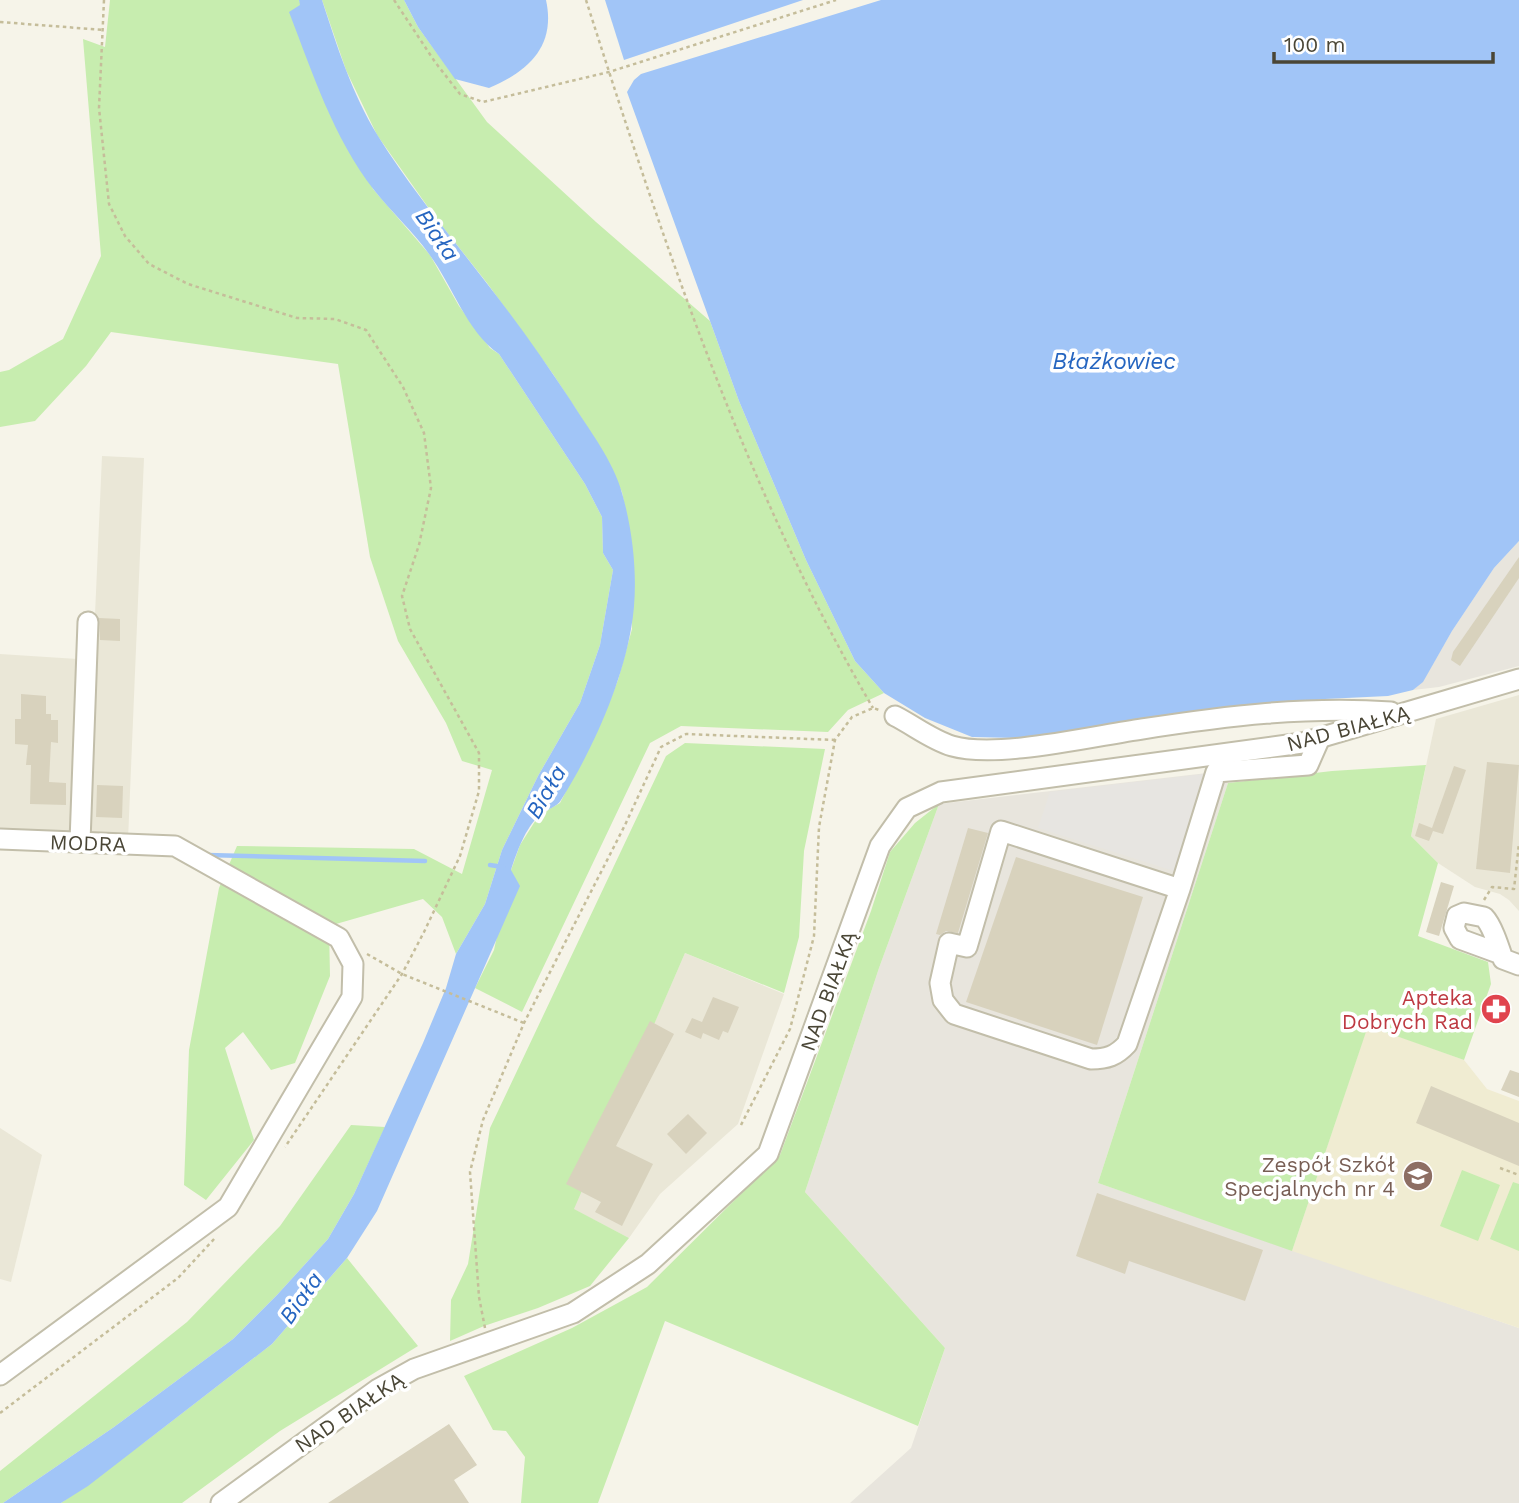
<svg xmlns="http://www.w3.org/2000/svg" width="1519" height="1503" viewBox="0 0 1519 1503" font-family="'Work Sans',sans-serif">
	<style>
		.residential { fill: #eae7d7 }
		.industrial { fill: #e8e5dd }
		.education { fill: #f0ecd2 }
		.green { fill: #c7edaf }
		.parking { fill: #e7e5e1 }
		.water { fill: #a1c5f7 }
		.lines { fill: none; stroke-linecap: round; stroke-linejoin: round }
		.stream { stroke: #a1c5f7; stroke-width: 4.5 }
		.building { fill: #d8d2bd }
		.minor-casing { stroke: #c2beaa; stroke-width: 23 }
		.path { stroke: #c5bd9a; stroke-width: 2.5; stroke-dasharray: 3.5 3.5; stroke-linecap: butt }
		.minor { stroke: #fff; stroke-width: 19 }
		.labels { text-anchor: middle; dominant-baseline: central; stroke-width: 7; stroke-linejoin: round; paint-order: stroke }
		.street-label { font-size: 21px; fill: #4a4636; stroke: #fff }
		.health-label { font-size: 21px; fill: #be3a42; stroke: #fff; text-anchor: end }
		.education-label { font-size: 21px; fill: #785e54; stroke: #fff; text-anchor: end }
		.water-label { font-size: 23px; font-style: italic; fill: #2565c0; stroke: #fff }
	</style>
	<rect width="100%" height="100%" fill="#f6f4e9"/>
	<g class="residential">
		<polygon points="102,456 144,458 128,840 0,836 0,654 93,660"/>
		<polygon points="1519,695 1519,911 1509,900 1500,894 1475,887 1438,863 1411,836 1436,719"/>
		<polygon points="685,953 784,994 738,1124 660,1194 629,1238 573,1209"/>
		<polygon points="0,1128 42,1155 11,1282 0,1279"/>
	</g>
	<g class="industrial">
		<polygon points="1519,541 1519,666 1439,687 1413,690 1423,681 1452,631 1494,568"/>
		<polygon points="1216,772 1228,783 1098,1183 1519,1328 1519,1503 850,1503 911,1448 945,1348 805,1192 879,968 939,804"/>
	</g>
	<polygon class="education" points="1368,1025 1464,1060 1487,1089 1519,1101 1519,1328 1292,1251"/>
	<g class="green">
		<polygon points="110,0 299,0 373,189 430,255 459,306 490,348 499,354 585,484 602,517 603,553 613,570 600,645 580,703 538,776 502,850 485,904 456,954 442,917 423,899 329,926 330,976 295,1063 271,1070 243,1032 225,1048 254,1140 206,1200 184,1185 189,1050 219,888 237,846 414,849 462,874 492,770 462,761 446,723 398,641 370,557 338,364 111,332 86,366 35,421 0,427 0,372 9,370 63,339 101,256 83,39 105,47"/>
		<polygon points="322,0 404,0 418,27 487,122 596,222 710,321 739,401 806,560 855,661 884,693 848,710 828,732 681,726 650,743 522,1012 475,988 494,950 511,870 520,845 539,815 560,803 602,720 618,680 632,629 632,546 622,492 600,447 553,374 487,283 435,217 377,135 346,70"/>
		<polygon points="685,743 825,749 804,851 799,937 784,993 685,953 574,1209 629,1238 590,1286 538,1308 484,1326 450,1341 451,1300 468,1264 490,1128 666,756"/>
		<polygon points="1426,765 1411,836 1438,863 1418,936 1488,962 1491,984 1464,1060 1368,1026 1292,1251 1098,1183 1228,783 1332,771"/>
		<polygon points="939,804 879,968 805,1192 945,1348 918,1426 665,1321 598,1503 521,1503 525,1457 506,1431 493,1430 464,1376 572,1328 647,1287 780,1155 871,911 890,852 915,823"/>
		<polygon points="351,1125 385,1127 354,1194 328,1239 277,1295 233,1339 114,1427 3,1503 0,1503 0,1471 187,1322 280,1226"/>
		<polygon points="1462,1170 1500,1185 1478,1241 1440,1226"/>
		<polygon points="1513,1182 1519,1184 1519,1251 1490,1239"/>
		<polygon points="347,1258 418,1346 280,1431 182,1503 61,1503 146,1441 272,1344"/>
	</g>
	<polygon class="parking" points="1205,774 1177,872 1038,828 1050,792"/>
	<g class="water">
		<path d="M299,0h23c15,46 30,94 56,136 32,51 70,97 107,145 30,38 59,79 86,120 18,29 42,59 51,92 12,42 17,93 9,136 -10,57 -39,122 -70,171 -4,7 -14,9 -21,15 -15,13 -23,37 -29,55l9,16 -143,325 -30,47 -75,86 -184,142 -27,17h-58l111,-76 119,-88 44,-44 51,-56 26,-45 69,-151 23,-55 10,-34 29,-50 17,-54 36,-74 42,-73 20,-58 13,-75 -10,-17 -1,-36 -17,-33 -86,-130c-33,-23 -46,-68 -70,-100 -16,-23 -38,-42 -55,-64 -41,-53 -61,-116 -85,-178l11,-7z"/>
		<path d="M404,0h142c10,46 -17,71 -57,88l-34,-9 -37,-52z"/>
		<polygon points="605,0 803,0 624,60"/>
		<polygon points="881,0 1519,0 1519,541 1494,568 1452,631 1423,682 1413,690 1388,696 1325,699 1017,738 972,737 925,718 884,693 855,661 806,560 739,401 627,92 634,80 641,74"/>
	</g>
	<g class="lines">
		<g class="stream">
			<polyline points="207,855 425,861"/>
			<polyline points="490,865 503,867"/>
		</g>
	</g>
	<g class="building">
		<polygon points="1519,557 1519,578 1460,666 1451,660 1453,652"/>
		<polygon points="99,618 120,619 120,641 100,640"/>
		<polygon points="21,694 46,696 46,714 51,714 51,720 58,720 58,743 51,742 49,782 66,783 66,805 30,804 31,765 26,765 28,745 15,744 15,719 21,719"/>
		<polygon points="1487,762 1519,765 1510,873 1476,869"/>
		<polygon points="1454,766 1466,770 1443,834 1433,831 1429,841 1415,836 1419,823 1432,828"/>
		<polygon points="97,785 123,786 122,818 96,817"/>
		<polygon points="968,828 988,833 958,933 946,931 940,935 936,934"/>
		<polygon points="1016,857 1143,897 1097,1045 966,1002"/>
		<polygon points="1441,882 1454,886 1439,936 1426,932"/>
		<polygon points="1489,995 1511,1003 1504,1023 1481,1015"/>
		<polygon points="713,997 739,1007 728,1033 723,1031 719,1040 703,1033 701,1039 685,1032 692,1018 702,1022"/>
		<polygon points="650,1021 674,1034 616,1146 653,1164 622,1226 595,1212 601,1202 566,1184"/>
		<polygon points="1510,1070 1519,1073 1519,1097 1501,1090"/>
		<polygon points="1431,1086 1519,1123 1519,1166 1416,1123"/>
		<polygon points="688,1114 707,1133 686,1154 667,1134"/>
		<polygon points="1097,1193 1263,1250 1245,1301 1129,1261 1125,1274 1076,1256"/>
		<polygon points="449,1424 477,1465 454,1480 469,1503 328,1503"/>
	</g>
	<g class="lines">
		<g class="minor-casing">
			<g id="minor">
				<path d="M895,716c18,9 37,24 57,30 45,13 141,-10 190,-17 84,-13 164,-23 249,-17"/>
				<polyline points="0,839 175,846 339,938 353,964 352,997 228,1207 0,1375"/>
				<polyline points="80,842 88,622"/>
				<path d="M1180,889l-53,155c-11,12 -20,15 -36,15l-137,-45 -11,-14 -3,-17 9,-40 18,4 34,-116 179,58 36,-117 92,-7 11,-25"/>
				<path d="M1501,954l-41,-15 -6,-11 3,-12 7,-3 20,4c8,8 15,30 19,42l16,6"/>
				<polyline points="221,1503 378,1389 414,1369 573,1313 648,1264 768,1154 880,846 907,808 941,792 1302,743 1519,679"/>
			</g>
		</g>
		<g class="path">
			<polyline points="104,0 99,108 109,204 125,236 149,264 188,284 297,318 335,319 366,330 403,387 424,433 431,488 419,545 402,596 410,629 479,753 479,791 460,856 424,932 402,974 285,1147"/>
			<polyline points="394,0 435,62 460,94 483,102 609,72 836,0"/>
			<path d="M586,0c77,241 159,490 287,708"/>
			<polyline points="0,22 104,30"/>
			<polyline points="1484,900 1492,887 1514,889 1519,843"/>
			<polyline points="367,954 402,974 524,1023"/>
			<polyline points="741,1125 790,1029 814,936 819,827 835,740 852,717 873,708 879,710"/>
			<polyline points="1500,1168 1519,1175"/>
			<polyline points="485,1328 479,1297 470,1172 483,1120 524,1023 625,825 661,747 686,734 835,740"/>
			<polyline points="0,1413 178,1278 215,1238"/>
		</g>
		<use href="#minor" class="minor"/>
	</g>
	<defs>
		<g id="pharmacy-disc" transform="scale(1.575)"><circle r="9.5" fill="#e0444e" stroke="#fff"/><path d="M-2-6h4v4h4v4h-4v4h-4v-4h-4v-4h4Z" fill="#fff"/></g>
		<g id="school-disc" transform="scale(1.575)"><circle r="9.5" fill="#8d6e63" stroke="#fff"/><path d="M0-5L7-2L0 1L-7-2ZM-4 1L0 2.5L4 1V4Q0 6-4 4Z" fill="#fff"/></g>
	</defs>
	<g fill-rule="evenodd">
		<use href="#pharmacy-disc" x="1496" y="1009"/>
		<use href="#school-disc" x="1418" y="1176"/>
	</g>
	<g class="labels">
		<g class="street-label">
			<text transform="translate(1348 728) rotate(-15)">NAD BIAŁKĄ</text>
			<text transform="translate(88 843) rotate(2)">MODRA</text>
			<text transform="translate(828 991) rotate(-70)">NAD BIAŁKĄ</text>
			<text transform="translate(349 1412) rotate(-34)">NAD BIAŁKĄ</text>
		</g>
		<g class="health-label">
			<text x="1473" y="997">Apteka<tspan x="1473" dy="24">Dobrych Rad</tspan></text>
		</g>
		<g class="education-label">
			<text x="1395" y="1164">Zespół Szkół<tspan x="1395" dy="24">Specjalnych nr 4</tspan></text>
		</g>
		<g class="water-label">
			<text transform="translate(437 235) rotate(55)">Biała</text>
			<text x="1114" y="361">Błażkowiec</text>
			<text transform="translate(546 792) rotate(-60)">Biała</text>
			<text transform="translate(301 1298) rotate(-55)">Biała</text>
		</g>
	</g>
	<path d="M1274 52v10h219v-10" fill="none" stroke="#4a4636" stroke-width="3.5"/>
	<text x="1284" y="52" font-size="21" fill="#4a4636" stroke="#ffffff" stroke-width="5" paint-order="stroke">100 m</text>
</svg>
